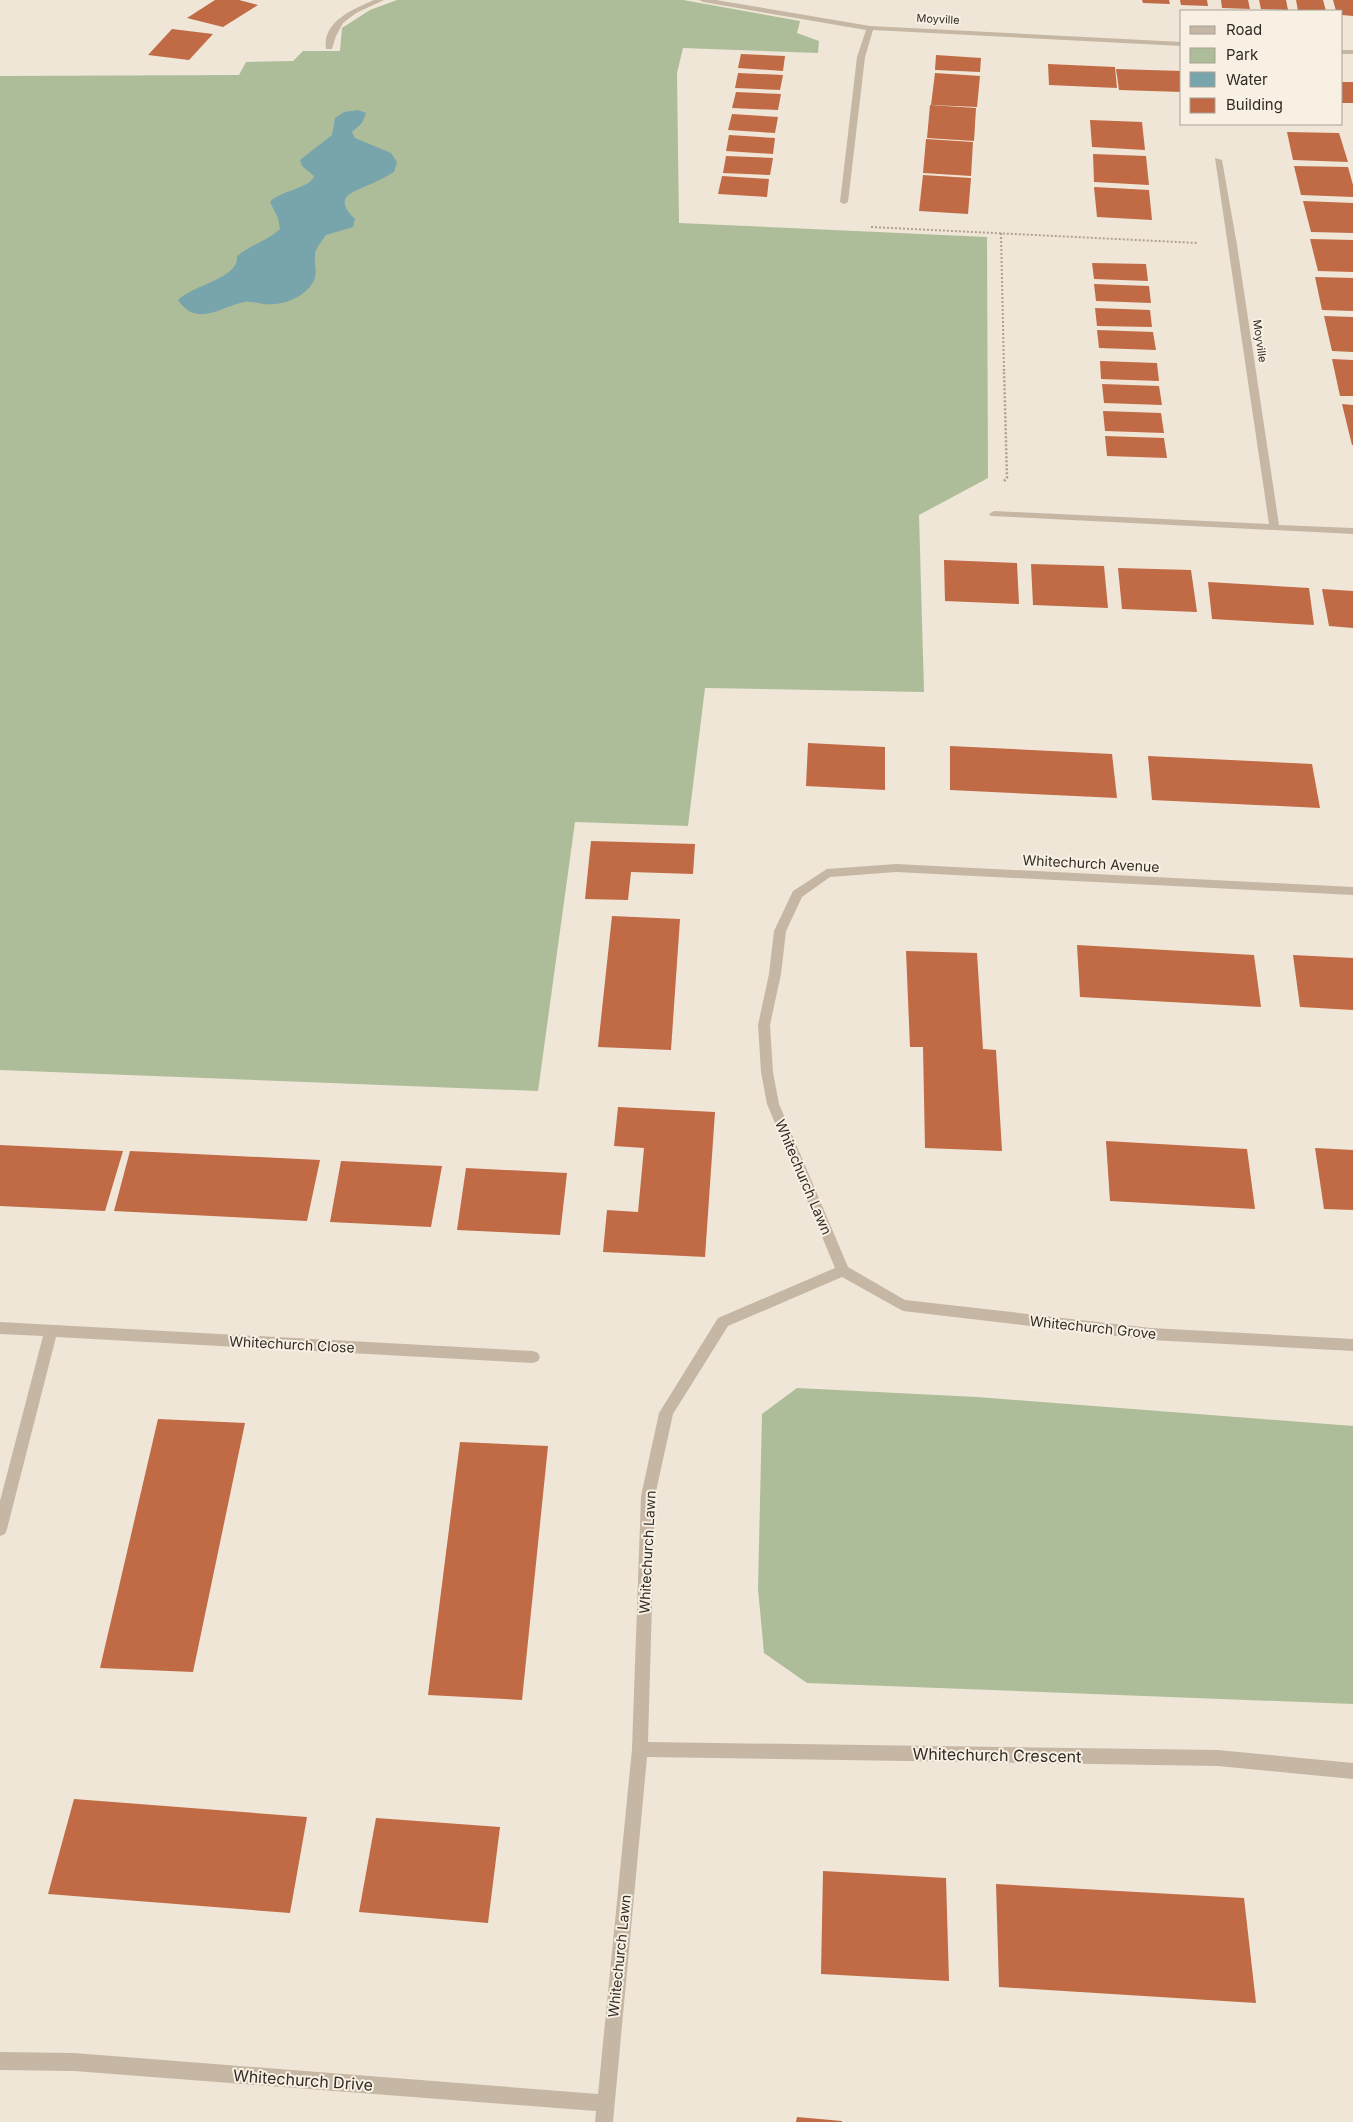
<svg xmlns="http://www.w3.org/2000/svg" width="1353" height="2122" viewBox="0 0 1353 2122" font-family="Inter,sans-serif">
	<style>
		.green { fill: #aebd99 }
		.water { fill: #78a5ab }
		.building { fill: #c06b45 }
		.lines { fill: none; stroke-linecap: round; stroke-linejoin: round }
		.path-far1 { stroke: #b2a08f; stroke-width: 2; stroke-dasharray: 2 2; stroke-linecap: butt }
		.path { stroke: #b2a08f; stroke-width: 2.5; stroke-dasharray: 2 2; stroke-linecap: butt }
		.minor { fill: #c6b6a4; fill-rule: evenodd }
		.labels { text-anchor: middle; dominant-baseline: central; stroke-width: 4; stroke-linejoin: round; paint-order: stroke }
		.far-street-label { font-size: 11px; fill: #322a25; stroke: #f7f0e3 }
		.street-label { font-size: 14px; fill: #322a25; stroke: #f7f0e3 }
		.near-street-label { font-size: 16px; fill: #322a25; stroke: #f7f0e3 }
	</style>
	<rect width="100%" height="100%" fill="#efe6d7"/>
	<g class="green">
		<polygon points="397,0 683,0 800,21 797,33 819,41 818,53 683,48 677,73 679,223 987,237 988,478 919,515 924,692 705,688 688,826 575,822 538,1091 0,1070 0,76 239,75 246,62 293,61 303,51 340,51 342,28 370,10"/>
		<polygon points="797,1388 977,1397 1353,1426 1353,1704 807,1683 764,1653 758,1589 762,1414"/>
	</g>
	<path class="water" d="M358,110l8,3 -4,10 -10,9 3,6 36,15 6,9 -3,10c-7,4 -14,8 -21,11 -19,9 -42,13 -18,36l-2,8 -27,8c-4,6 -11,14 -11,20 -1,15 5,20 -6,33 -11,12 -29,18 -46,16 -6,-1 -12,-3 -19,-2 -24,5 -47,26 -66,-2 14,-15 62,-22 59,-44 13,-11 30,-15 43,-27l-2,-11 -8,-16c10,-12 40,-13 44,-26l-12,-10 -2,-6 32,-25 3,-17 9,-6z"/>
	<g class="building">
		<polygon points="215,0 239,0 258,5 223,27 187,18"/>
		<polygon points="1142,0 1169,0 1170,4 1143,3"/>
		<polygon points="1180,0 1207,0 1208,6 1181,5"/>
		<polygon points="1221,0 1248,0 1250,9 1222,8"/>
		<polygon points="1259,0 1286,0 1288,10 1261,9"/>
		<polygon points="1296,0 1323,0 1326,11 1298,11"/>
		<polygon points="1333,0 1353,0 1353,16 1342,15 1342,11 1336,11"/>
		<polygon points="172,29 213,34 189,60 148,55"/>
		<polygon points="741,54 785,56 783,71 738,68"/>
		<polygon points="936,55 981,58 980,72 935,70"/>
		<polygon points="1048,64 1115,67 1117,88 1049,85"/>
		<polygon points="1116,69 1182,71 1182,92 1119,90"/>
		<polygon points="738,73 783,75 780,90 735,88"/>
		<polygon points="935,73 980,76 977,107 931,105"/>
		<rect x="1342" y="82" width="11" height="21"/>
		<polygon points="736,92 781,94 778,110 732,108"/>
		<polygon points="930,105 976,108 974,141 927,138"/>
		<polygon points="732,114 778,117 775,133 728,130"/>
		<polygon points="1090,120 1142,122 1145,150 1092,147"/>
		<polygon points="1287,132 1339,133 1348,162 1293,160"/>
		<polygon points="729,135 775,138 773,154 726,151"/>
		<polygon points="926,139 973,142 971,176 923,173"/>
		<polygon points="1093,154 1146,156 1149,185 1094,182"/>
		<polygon points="726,156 773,158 770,175 723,173"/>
		<polygon points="1294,166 1348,167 1353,185 1353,197 1301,195"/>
		<polygon points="923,175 971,178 968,214 919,211"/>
		<polygon points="722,176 769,179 767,197 718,194"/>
		<polygon points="1094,187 1149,190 1152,220 1097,217"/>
		<polygon points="1303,201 1353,203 1353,233 1311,232"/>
		<polygon points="1310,239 1353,240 1353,272 1318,271"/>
		<polygon points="1092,263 1146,264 1148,281 1094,279"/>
		<polygon points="1315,277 1353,278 1353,311 1322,310"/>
		<polygon points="1094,284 1149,286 1151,303 1096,301"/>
		<polygon points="1095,308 1150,310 1152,327 1097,326"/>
		<polygon points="1324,316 1353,317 1353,352 1332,351"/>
		<polygon points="1097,330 1153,332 1156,350 1099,348"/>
		<polygon points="1332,359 1353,360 1353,396 1340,396"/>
		<polygon points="1100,361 1157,363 1159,381 1101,379"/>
		<polygon points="1102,384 1159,386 1162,405 1104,403"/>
		<polygon points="1342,404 1353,405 1353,445 1352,445"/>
		<polygon points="1103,411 1161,413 1164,433 1105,431"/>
		<polygon points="1105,436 1164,438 1167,458 1107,456"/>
		<polygon points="944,560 1017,563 1019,604 945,601"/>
		<polygon points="1031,564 1104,566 1108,608 1033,605"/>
		<polygon points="1118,568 1191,570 1197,612 1122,609"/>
		<polygon points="1208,582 1309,588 1314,625 1212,619"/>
		<polygon points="1322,589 1353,591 1353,628 1329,626"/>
		<polygon points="808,743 885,747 885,790 806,786"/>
		<polygon points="950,746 1112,754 1117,798 950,790"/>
		<polygon points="1148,756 1312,764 1320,808 1152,800"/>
		<polygon points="591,841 695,844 693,874 631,872 628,900 585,899"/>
		<polygon points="612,916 680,919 671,1050 598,1047"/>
		<polygon points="1077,945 1254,955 1261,1007 1080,997"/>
		<polygon points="906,951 977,953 983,1049 996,1050 1002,1151 925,1148 923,1047 910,1047"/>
		<polygon points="1293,955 1353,958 1353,1010 1300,1007"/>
		<polygon points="618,1107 715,1112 705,1257 603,1252 607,1210 638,1212 644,1148 614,1146"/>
		<polygon points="1106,1141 1247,1149 1255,1209 1110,1201"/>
		<polygon points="0,1145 123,1151 105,1211 0,1206"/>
		<polygon points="1315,1148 1353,1150 1353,1210 1324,1209"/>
		<polygon points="130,1151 175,1153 320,1160 307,1221 114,1211"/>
		<polygon points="341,1161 442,1166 431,1227 330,1222"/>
		<polygon points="466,1168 567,1173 560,1235 457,1230"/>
		<polygon points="158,1419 245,1423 193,1672 100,1668"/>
		<polygon points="460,1442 548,1446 522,1700 428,1695"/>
		<polygon points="74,1799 307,1817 290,1913 48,1894"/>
		<polygon points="376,1818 500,1827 488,1923 359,1912"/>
		<polygon points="823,1871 946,1878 949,1981 821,1974"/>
		<polygon points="996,1884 1244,1898 1256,2003 999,1987"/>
		<polygon points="797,2117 842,2121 842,2122 796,2122"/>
	</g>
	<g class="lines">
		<g class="path-far1">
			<polyline points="871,227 1198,243"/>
			<polyline points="1001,233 1004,371"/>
		</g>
		<polyline class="path" points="1004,481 1007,478 1004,369"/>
		<g class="minor">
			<path d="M374,0h10l-28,13 -13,10 -7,13 -4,13h-6c-4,-28 28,-40 48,-49z"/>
			<polygon points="699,0 716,0 870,26 1182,42 1182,46 873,30 865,57 848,202 844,204 840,202 857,57 866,30 703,2"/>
			<rect x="1342" y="50" width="11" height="4"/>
			<polygon points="1215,158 1222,160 1237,245 1279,525 1353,528 1353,534 991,516 989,514 994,511 1269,524"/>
			<polygon points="896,864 1353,887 1353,895 896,872 830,877 802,897 786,931 781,974 770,1025 773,1072 779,1104 848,1267 905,1300 1151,1328 1353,1339 1353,1351 1151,1340 903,1311 842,1277 728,1326 673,1414 655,1496 648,1742 1218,1750 1353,1763 1353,1779 1218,1766 647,1757 613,2122 595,2122 596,2111 74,2071 0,2070 0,2052 74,2053 598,2094 632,1749 641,1496 659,1413 718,1318 835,1268 767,1104 761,1072 758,1025 769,974 774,931 793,891 827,869"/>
			<polygon points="0,1322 533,1351 538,1353 540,1357 538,1361 533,1363 56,1337 7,1529 5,1534 0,1536 0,1501 43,1336 0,1334"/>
		</g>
	</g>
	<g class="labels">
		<g class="far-street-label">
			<text transform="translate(938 19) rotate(3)">Moyville</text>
			<text transform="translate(1260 341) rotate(82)">Moyville</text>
		</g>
		<g class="street-label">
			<text transform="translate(1091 863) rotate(3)">Whitechurch Avenue</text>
			<text transform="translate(804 1177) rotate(67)">Whitechurch Lawn</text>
			<text transform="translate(1093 1327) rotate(6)">Whitechurch Grove</text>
			<text transform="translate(292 1344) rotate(3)">Whitechurch Close</text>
			<text transform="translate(647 1552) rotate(-87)">Whitechurch Lawn</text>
			<text transform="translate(619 1956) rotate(-84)">Whitechurch Lawn</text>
		</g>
		<g class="near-street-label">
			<text transform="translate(997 1755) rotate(1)">Whitechurch Crescent</text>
			<text transform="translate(303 2080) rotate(4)">Whitechurch Drive</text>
		</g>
	</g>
	<rect x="1180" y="10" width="162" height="115" fill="#f7f0e3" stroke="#a8a197"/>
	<rect x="1190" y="26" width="25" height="8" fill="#c6b6a4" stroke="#a8a197"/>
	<text x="1226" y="35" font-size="15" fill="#322a25">Road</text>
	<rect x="1190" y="48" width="25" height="15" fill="#aebd99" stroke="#a8a197"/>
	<text x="1226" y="60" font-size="15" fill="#322a25">Park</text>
	<rect x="1190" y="72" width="25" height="15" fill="#78a5ab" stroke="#a8a197"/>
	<text x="1226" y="85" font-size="15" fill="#322a25">Water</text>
	<rect x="1190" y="98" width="25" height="15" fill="#c06b45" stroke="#a8a197"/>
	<text x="1226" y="110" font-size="15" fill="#322a25">Building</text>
</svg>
